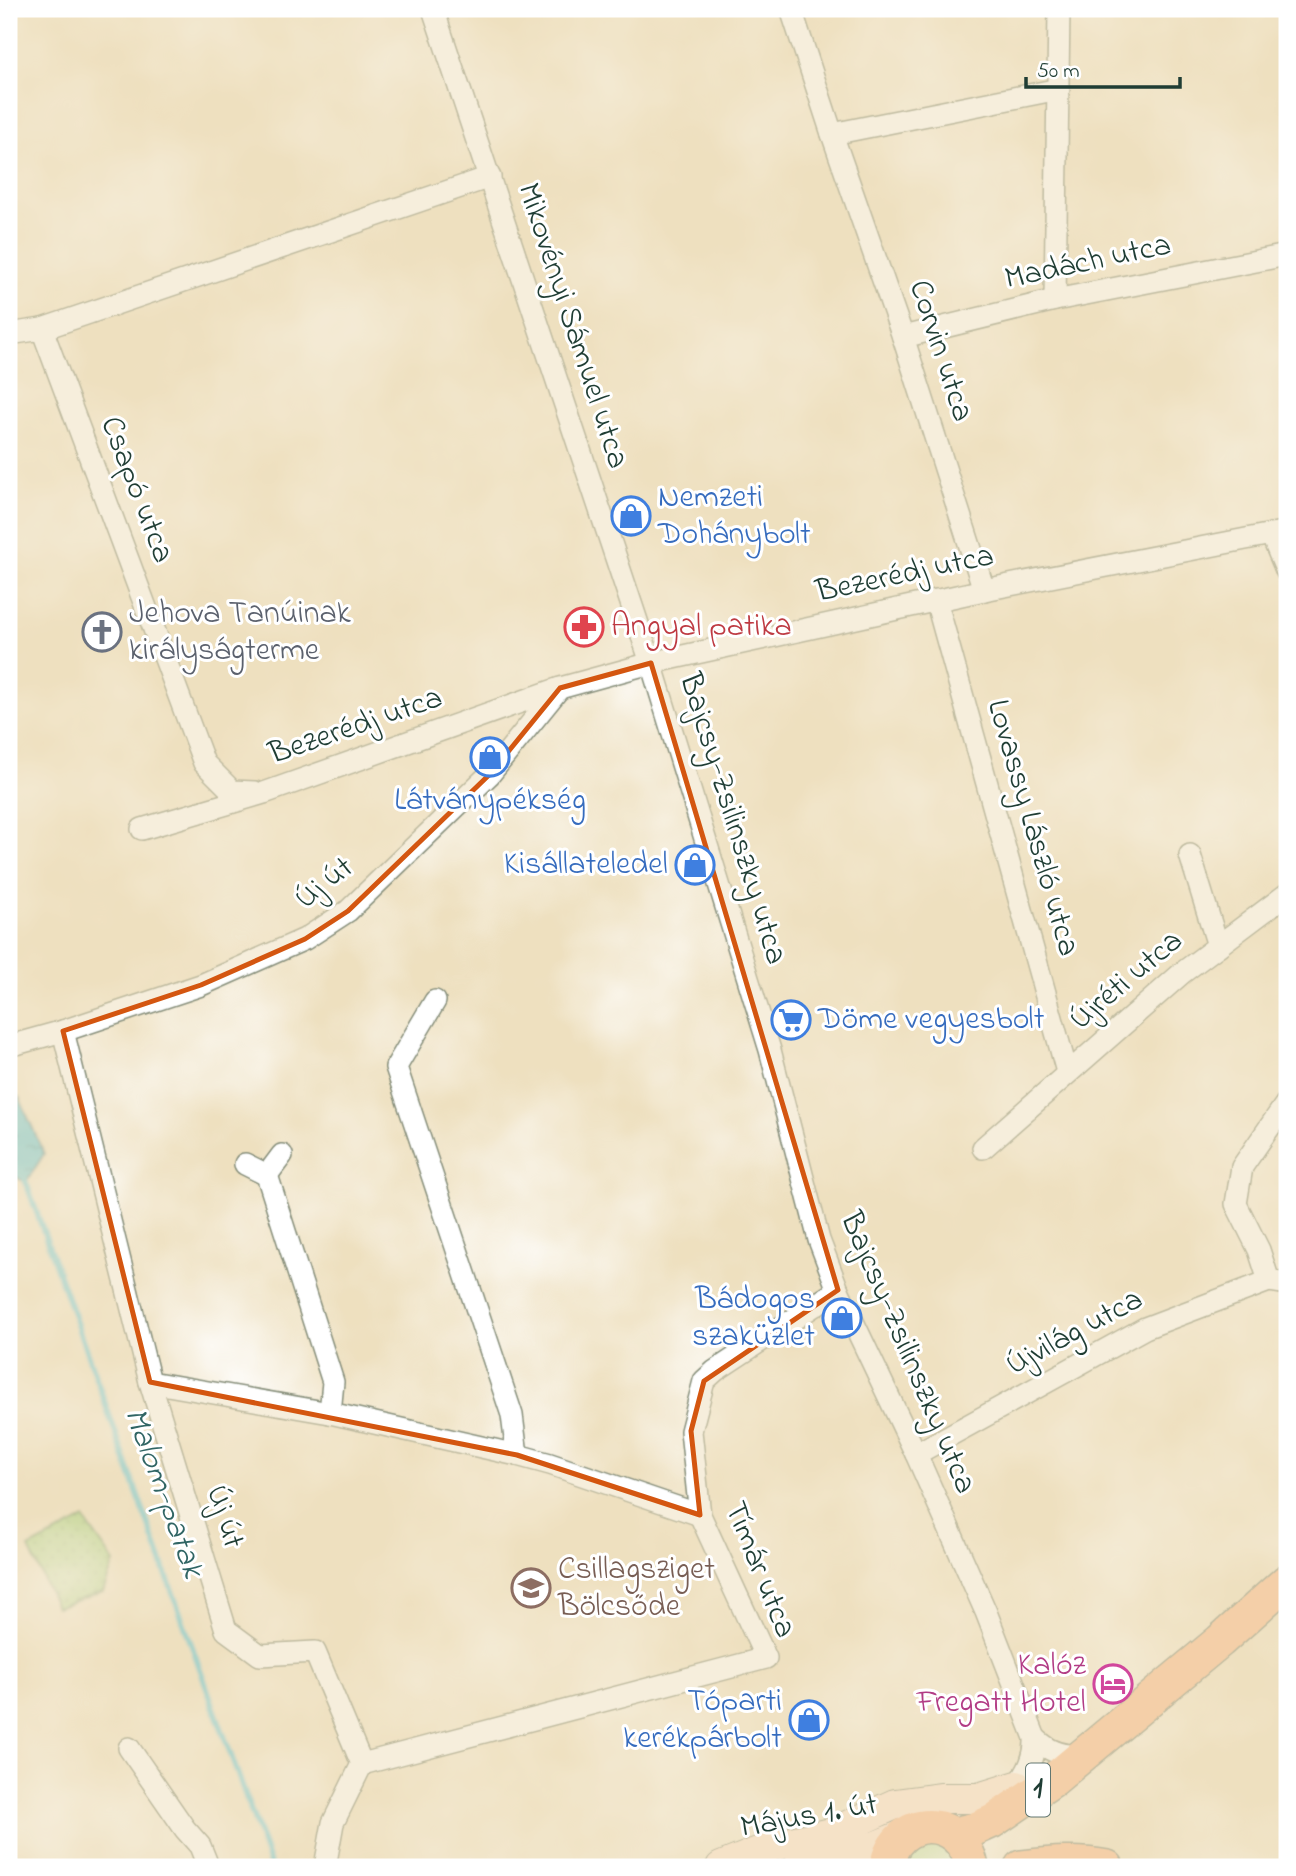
<svg xmlns="http://www.w3.org/2000/svg" width="1296" height="1876" viewBox="0 0 1296 1876" font-family="'Indie Flower',sans-serif">
	<style>
		.grass { fill: #a6d380; stroke: #62885a; stroke-width: 2 }
		.park { fill: url(#park-dots); stroke: #62885a; stroke-width: 2 }
		.water { fill: url(#water-ripples); stroke: #3c8084; stroke-width: 2 }
		.lines { fill: none; stroke-linecap: round; stroke-linejoin: round }
		.stream { stroke: #58c2d4; stroke-width: 6 }
		.minor-casing { stroke: #868e7a; stroke-width: 24 }
		.secondary-casing { stroke: #868e7a; stroke-width: 32 }
		.primary-casing { stroke: #868e7a; stroke-width: 36 }
		.minor { stroke: #fff; stroke-width: 21 }
		.secondary { stroke: #fde4d1; stroke-width: 30 }
		.primary { stroke: #fbbb8c; stroke-width: 33 }
		.marked { fill: none; stroke: #d45610; stroke-width: 5; stroke-linejoin: round }
		.labels { text-anchor: middle; dominant-baseline: central; stroke-width: 6; stroke-linejoin: round; paint-order: stroke }
		.shield { fill: #fff; stroke: #627771; stroke-width: 2 }
		.shield-label { font-size: 30px; font-weight: bold; fill: #1f3d34 }
		.street-label { font-size: 32px; fill: #1f3d34; stroke: #fff }
		.shop-label { font-size: 32px; fill: #366cbe; stroke: #fff; text-anchor: end }
		.worship-label { font-size: 32px; fill: #5b616d; stroke: #fff; text-anchor: start }
		.health-label { font-size: 32px; fill: #be3a42; stroke: #fff; text-anchor: start }
		.education-label { font-size: 32px; fill: #785e54; stroke: #fff; text-anchor: start }
		.hotel-label { font-size: 32px; fill: #b23c85; stroke: #fff; text-anchor: end }
		.water-label { font-size: 33px; font-style: italic; fill: #306564; stroke: #fff }
	</style>
	<defs>
		<pattern id="park-dots" width="8" height="8" patternUnits="userSpaceOnUse" patternTransform="scale(1.75)"><rect width="8" height="8" fill="#a6d380"/><path d="M2 2h.1M6 6h.1" fill="none" stroke="#8eb66f" stroke-width="1.8" stroke-linecap="round"/></pattern>
		<pattern id="water-ripples" width="26" height="14" patternUnits="userSpaceOnUse" patternTransform="scale(1.75)"><rect width="26" height="14" fill="#58c2d4"/><path d="M2 4q2-2 4 0t4 0M15 11q2-2 4 0t4 0" fill="none" stroke="#489fad"/></pattern>
	</defs>
	<rect width="100%" height="100%" fill="#fff"/>
	<filter id="ink" filterUnits="userSpaceOnUse"><feTurbulence type="fractalNoise" baseFrequency=".0143" numOctaves="2"/><feDisplacementMap in="SourceGraphic" scale="14" xChannelSelector="R" yChannelSelector="G"/><feConvolveMatrix kernelMatrix="1 2 1 2 8 2 1 2 1" color-interpolation-filters="sRGB"/></filter>
	<filter id="wash" filterUnits="userSpaceOnUse"><feTurbulence type="fractalNoise" baseFrequency=".00686" numOctaves="4" result="noise"/><feDisplacementMap in="SourceGraphic" scale="28" xChannelSelector="R" yChannelSelector="G"/><feGaussianBlur stdDeviation="1.57" result="paint"/><feColorMatrix in="noise" values="0 0 0 0 0 0 0 0 0 0 0 0 0 0 0 0 0 1.4 0 .05"/><feComposite in="paint" operator="in"/></filter>
	<g filter="url(#wash)">
		<rect width="100%" height="100%" fill="#eee0bf"/>
		<path class="grass" d="M925,1843c17,0 25,9 31,24h-54c3,-12 12,-21 23,-24z"/>
		<polygon class="park" points="84,1519 114,1562 103,1592 56,1607 29,1548"/>
		<polygon class="water" points="9,1094 19,1097 44,1154 26,1182 9,1174"/>
		<g class="lines">
			<polyline class="stream" points="23,1174 271,1867"/>
		</g>
	</g>
	<g filter="url(#ink)">
		<g class="lines">
			<g class="minor-casing">
				<g id="minor">
					<path d="M433,9l218,654 119,387 49,190 19,50 78,164 70,158 49,126c1,18 -6,33 -18,48"/>
					<polyline points="791,9 832,134 903,337 984,590"/>
					<polyline points="832,134 1059,89"/>
					<polyline points="1055,300 1059,9"/>
					<polyline points="42,329 204,763 232,791 255,792"/>
					<polyline points="9,334 42,329 490,177"/>
					<polyline points="903,337 1055,300 1287,255"/>
					<polyline points="1271,534 1287,572"/>
					<polyline points="936,600 1067,1072"/>
					<polyline points="142,829 264,793 560,688 651,663 984,590 1287,531"/>
					<polyline points="1190,855 1218,946"/>
					<polyline points="435,1001 396,1067 512,1415 517,1455"/>
					<polyline points="63,1031 150,1382 226,1630 260,1655 315,1652 362,1764 333,1823 325,1867"/>
					<polyline points="9,1046 63,1031 201,985 305,939 348,911 490,774 558,690"/>
					<polyline points="983,1148 1182,973 1287,894"/>
					<polyline points="245,1164 267,1175 282,1155"/>
					<polyline points="267,1175 333,1382 330,1413"/>
					<polyline points="1269,1281 1259,1250 1236,1204 1242,1167 1287,1102"/>
					<polyline points="150,1382 330,1413 517,1455 550,1464 700,1515"/>
					<polyline points="916,1454 1145,1328 1269,1281 1287,1284"/>
					<path d="M1035,1738c11,10 19,15 34,17"/>
					<polyline points="129,1748 185,1829 200,1846 206,1861 205,1867"/>
					<polyline points="362,1764 766,1658 700,1515 691,1431 704,1381 715,1371 838,1290"/>
				</g>
			</g>
			<g class="secondary-casing">
				<g id="secondary">
					<polyline points="801,1855 852,1851 876,1846 903,1835"/>
					<polyline points="721,1867 773,1846 832,1833 895,1804 940,1798 978,1798 1017,1786"/>
				</g>
			</g>
			<g class="primary-casing">
				<g id="primary">
					<polyline points="953,1834 975,1829 993,1821 1053,1780 1220,1641 1287,1581"/>
					<path d="M886,1867c10,-54 75,-54 86,0"/>
					<path d="M1021,1867c29,-3 57,-6 86,0"/>
				</g>
			</g>
			<use href="#minor" class="minor"/>
			<use href="#secondary" class="secondary"/>
			<use href="#primary" class="primary"/>
		</g>
	</g>
	<path d="M0 0H1296V1876H0ZM651,663l187,627 -134,91 -13,50 9,84 -183,-60 -367,-73 -87,-351 138,-46 104,-46 43,-28 142,-137 70,-86z" fill="#eee0bf" fill-opacity=".55" fill-rule="evenodd"/>
	<path class="marked" d="M651,663l187,627 -134,91 -13,50 9,84 -183,-60 -367,-73 -87,-351 138,-46 104,-46 43,-28 142,-137 70,-86z"/>
	<defs>
		<g id="shop-ring" transform="scale(2.0125)"><circle r="9.5" fill="#fff" stroke="#3f7fe0" stroke-width="1.5"/><path d="M-5-2.5h2.3a2.7 3.5 0 0 1 5.4 0H5L5.5 6h-11ZM-1.5-2.5h3a1.5 2.3 0 0 0-3 0Z" fill="#3f7fe0"/></g>
		<g id="pharmacy-ring" transform="scale(2.0125)"><circle r="9.5" fill="#fff" stroke="#e0444e" stroke-width="1.5"/><path d="M-2-6h4v4h4v4h-4v4h-4v-4h-4v-4h4Z" fill="#e0444e"/></g>
		<g id="church-ring" transform="scale(2.0125)"><circle r="9.5" fill="#fff" stroke="#6b7280" stroke-width="1.5"/><path d="M-1.2-6h2.4v3.5h3.3v2.4h-3.3V6h-2.4V-.1h-3.3v-2.4h3.3Z" fill="#6b7280"/></g>
		<g id="supermarket-ring" transform="scale(2.0125)"><circle r="9.5" fill="#fff" stroke="#3f7fe0" stroke-width="1.5"/><path d="M-6-5.5h2.5l.6 2H6L4.5 2H-2.5L-4.4-4H-6ZM-1.5 3.2a1.3 1.3 0 1 0 .1 0ZM3 3.2a1.3 1.3 0 1 0 .1 0Z" fill="#3f7fe0"/></g>
		<g id="school-ring" transform="scale(2.0125)"><circle r="9.5" fill="#fff" stroke="#8d6e63" stroke-width="1.5"/><path d="M0-5L7-2L0 1L-7-2ZM-4 1L0 2.5L4 1V4Q0 6-4 4Z" fill="#8d6e63"/></g>
		<g id="hotel-ring" transform="scale(2.0125)"><circle r="9.5" fill="#fff" stroke="#d1479c" stroke-width="1.5"/><path d="M-6-4.5h1.5V1H6V5H4.5V3h-9V5H-6ZM-4 0a1.8 1.8 0 1 1 3.6 0ZM.5 0V-2.5h3Q6-2.5 6 0Z" fill="#d1479c"/></g>
	</defs>
	<g fill-rule="evenodd">
		<use href="#shop-ring" x="631" y="516"/>
		<use href="#pharmacy-ring" x="584" y="627"/>
		<use href="#church-ring" x="102" y="632"/>
		<use href="#shop-ring" x="490" y="757"/>
		<use href="#shop-ring" x="695" y="865"/>
		<use href="#supermarket-ring" x="791" y="1020"/>
		<use href="#shop-ring" x="842" y="1318"/>
		<use href="#school-ring" x="531" y="1588"/>
		<use href="#hotel-ring" x="1113" y="1684"/>
		<use href="#shop-ring" x="809" y="1720"/>
	</g>
	<g class="labels">
		<rect class="shield" x="1026" y="1763.5" width="24" height="53" rx="5"/>
		<g class="shield-label">
			<text x="1038" y="1790">1</text>
		</g>
		<g class="street-label">
			<text transform="translate(1088 263) rotate(-12)">Madách utca</text>
			<text transform="translate(572 326) rotate(72)">Mikovényi Sámuel utca</text>
			<text transform="translate(940 351) rotate(72)">Corvin utca</text>
			<text transform="translate(136 490) rotate(69)">Csapó utca</text>
			<text transform="translate(905 575) rotate(-12)">Bezerédj utca</text>
			<text transform="translate(356 727) rotate(-19)">Bezerédj utca</text>
			<text transform="translate(732 819) rotate(73)">Bajcsy-Zsilinszky utca</text>
			<text transform="translate(1032 828) rotate(74)">Lovassy László utca</text>
			<text transform="translate(325 884) rotate(-38)">Új út</text>
			<text transform="translate(1127 981) rotate(-40)">Újréti utca</text>
			<text transform="translate(1075 1333) rotate(-28)">Újvilág utca</text>
			<text transform="translate(907 1353) rotate(67)">Bajcsy-Zsilinszky utca</text>
			<text transform="translate(224 1517) rotate(73)">Új út</text>
			<text transform="translate(759 1570) rotate(68)">Tímár utca</text>
			<text transform="translate(809 1817) rotate(-10)">Május 1. út</text>
		</g>
		<g class="shop-label">
			<text x="658" y="498" text-anchor="start">Nemzeti<tspan x="658" dy="37">Dohánybolt</tspan></text>
			<text x="490" y="801" text-anchor="middle">Látványpékség</text>
			<text x="668" y="865">Kisállateledel</text>
			<text x="818" y="1020" text-anchor="start">Döme vegyesbolt</text>
			<text x="815" y="1300">Bádogos<tspan x="815" dy="37">szaküzlet</tspan></text>
			<text x="782" y="1702">Tóparti<tspan x="782" dy="37">kerékpárbolt</tspan></text>
		</g>
		<g class="worship-label">
			<text x="129" y="614">Jehova Tanúinak<tspan x="129" dy="37">királyságterme</tspan></text>
		</g>
		<g class="health-label">
			<text x="611" y="627">Angyal patika</text>
		</g>
		<g class="education-label">
			<text x="558" y="1570">Csillagsziget<tspan x="558" dy="37">Bölcsőde</tspan></text>
		</g>
		<g class="hotel-label">
			<text x="1086" y="1666">Kalóz<tspan x="1086" dy="37">Fregatt Hotel</tspan></text>
		</g>
		<g class="water-label">
			<text transform="translate(163 1493) rotate(70)">Malom-patak</text>
		</g>
	</g>
	<rect width="1296" height="1876" fill="none" stroke="#fff" stroke-width="35"/>
	<path d="M1026 77v10h154v-10" fill="none" stroke="#1f3d34" stroke-width="3.5"/>
	<text x="1037" y="77" font-size="21" fill="#1f3d34" stroke="#ffffff" stroke-width="5" paint-order="stroke">50 m</text>
</svg>
